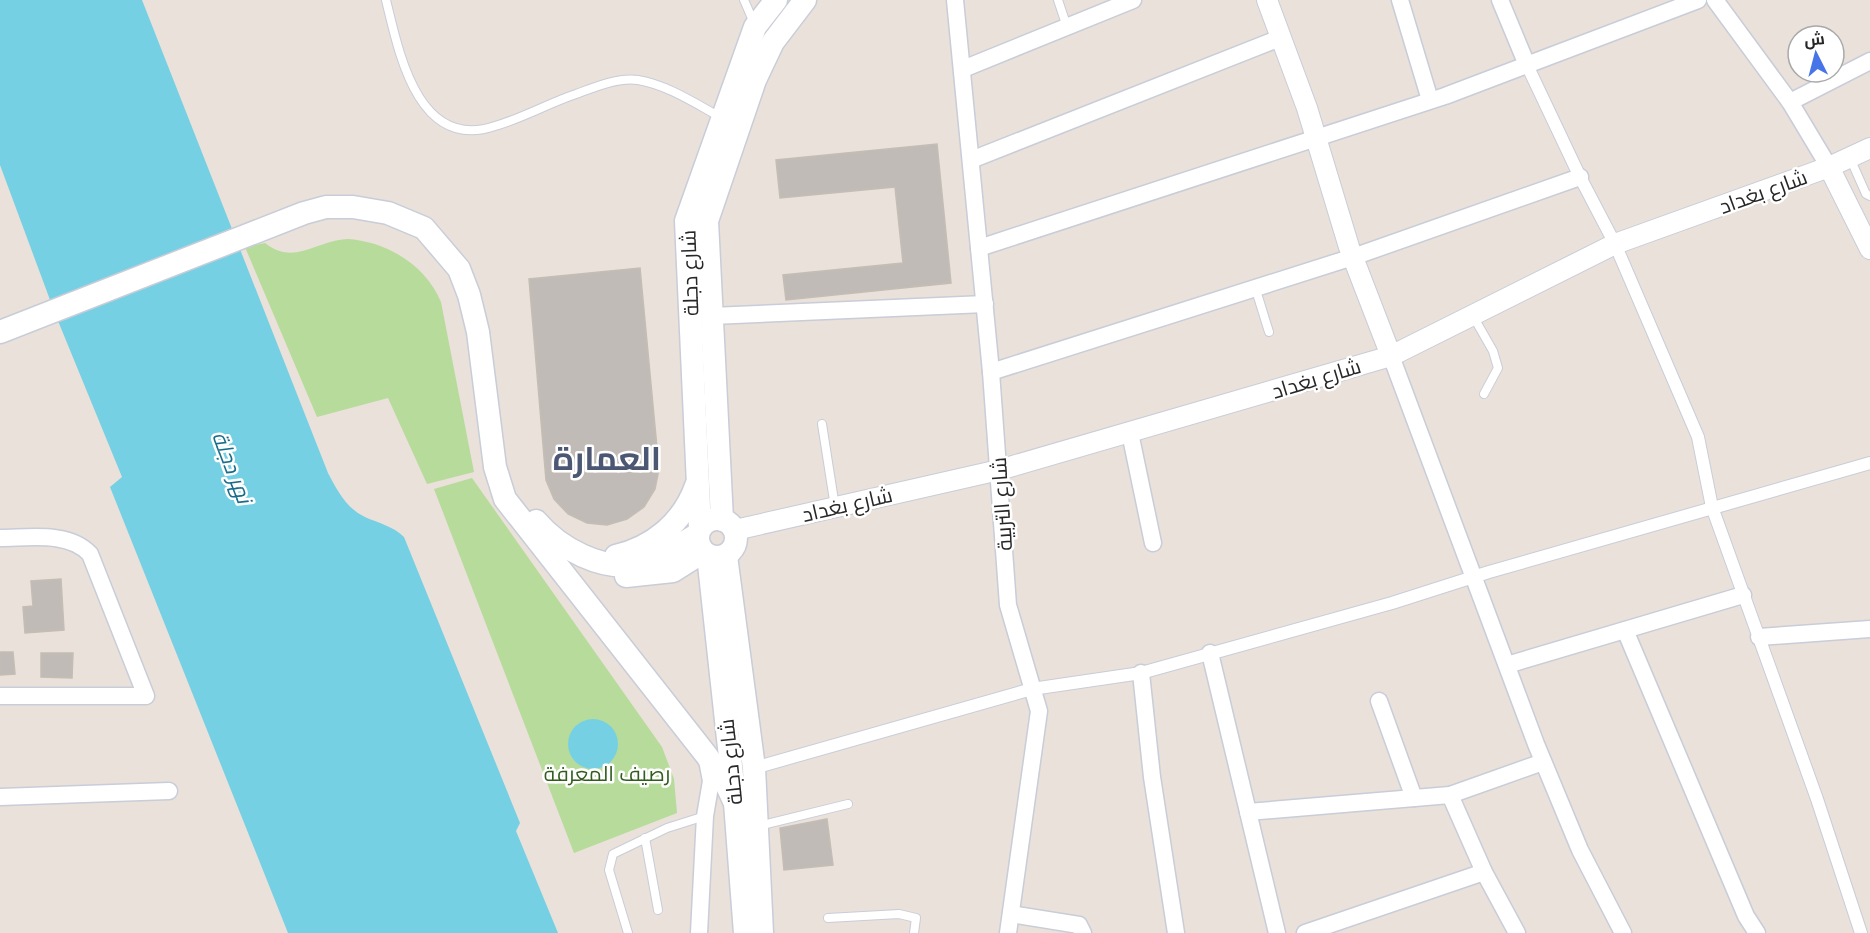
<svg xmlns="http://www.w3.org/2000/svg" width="1870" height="933" viewBox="0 0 1870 933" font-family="'Golos Text',Cairo,sans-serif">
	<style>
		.green { fill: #b7db9b }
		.water { fill: #75d0e3 }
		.building { fill: #c1bbb7; stroke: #c4bdb4; stroke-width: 1.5 }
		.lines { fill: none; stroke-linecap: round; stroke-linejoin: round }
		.service-casing { stroke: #c8cdd8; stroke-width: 10 }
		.pedestrian-casing { stroke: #c8cdd8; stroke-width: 14 }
		.minor-casing { stroke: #c8cdd8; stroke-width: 19 }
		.tertiary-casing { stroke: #c8cdd8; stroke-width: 22 }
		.secondary-casing { stroke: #c8cdd8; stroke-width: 25 }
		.service { stroke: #fff; stroke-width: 8 }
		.pedestrian { stroke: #fff; stroke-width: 12 }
		.minor { stroke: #fff; stroke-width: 16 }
		.tertiary { stroke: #fff; stroke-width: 20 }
		.secondary { stroke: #fff; stroke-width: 22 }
		.labels { text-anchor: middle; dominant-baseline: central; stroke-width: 5; stroke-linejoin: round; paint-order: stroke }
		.street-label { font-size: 21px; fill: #272727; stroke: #fff }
		.park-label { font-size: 21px; fill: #325d1f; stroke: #fff }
		.water-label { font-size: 22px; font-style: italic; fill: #186e8a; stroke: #fff }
		.town-label { font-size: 33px; font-weight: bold; fill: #4c5773; stroke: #fff }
	</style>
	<rect width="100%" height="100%" fill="#e9e1da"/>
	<g class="green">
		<path d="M347,239c39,2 79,26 94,63l33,170 -47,12 -39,-86 -71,19 -72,-170 20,-4c29,23 50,-2 82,-4z"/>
		<polygon points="472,478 662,747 674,779 677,813 574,853 434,489"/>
	</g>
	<g class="water">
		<path d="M0,0h142l186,473c9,17 18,35 37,44 13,6 28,9 39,20l116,286 -4,8 42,102h-270l-178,-446 12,-10 -66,-161 -56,-151z"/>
		<circle cx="593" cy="744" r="25"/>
	</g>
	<g class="building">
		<polygon points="937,144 951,283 786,300 783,275 903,263 895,187 780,198 776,160"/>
		<polygon points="640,268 659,469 655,489 644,507 627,519 607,525 587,523 568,514 554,499 546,480 529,279"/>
		<polygon points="61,579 64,630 25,633 23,607 33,606 31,581"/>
		<polygon points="0,652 13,652 15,674 0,675"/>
		<polygon points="41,653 73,653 72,678 41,677"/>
		<polygon points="827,819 833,865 784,870 780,828"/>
	</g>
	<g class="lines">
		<g class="service-casing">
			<g id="service">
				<path d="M386,0c13,53 32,152 109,126 28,-8 54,-23 81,-32 19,-7 42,-17 62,-14 30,5 58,24 84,38"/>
				<polyline points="744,0 754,23"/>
				<polyline points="1058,0 1067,27"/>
				<polyline points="1850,158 1866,194 1870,196"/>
				<polyline points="1255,287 1269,332"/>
				<polyline points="1473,316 1493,351 1498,368 1484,394"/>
				<polyline points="822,424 835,507"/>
				<polyline points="758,826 848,804"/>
				<polyline points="645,838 658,910"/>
				<polyline points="828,918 899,914 916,918 914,933"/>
				<polyline points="628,933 609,870 613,854 667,828 705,816"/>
			</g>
		</g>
		<g class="pedestrian-casing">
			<g id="pedestrian">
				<polyline points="1527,65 1580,177 1615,244 1698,437 1712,507 1817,799 1861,933"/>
				<polyline points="754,768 1032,689 1141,673 1392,603 1489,572 1870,463"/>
			</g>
		</g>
		<g class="minor-casing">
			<g id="minor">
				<polyline points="955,0 991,372 1008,605 1039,711 1008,933"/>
				<polyline points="1400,0 1430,100"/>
				<polyline points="1500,0 1527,65"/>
				<polyline points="1715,0 1790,102 1829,167"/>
				<polyline points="963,69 1133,0"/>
				<polyline points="1790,102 1870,61"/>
				<polyline points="971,160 1280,38"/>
				<polyline points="979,248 1445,96 1698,0"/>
				<polyline points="712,316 985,304"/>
				<polyline points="1391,356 1536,744 1580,850 1623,933"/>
				<polyline points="991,372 1353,257 1580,177"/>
				<polyline points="1130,433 1153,543"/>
				<path d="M0,538c29,0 69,-7 90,16l56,142h-146"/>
				<polyline points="1625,630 1746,916 1757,933"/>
				<polyline points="1759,637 1870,629"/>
				<polyline points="1210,653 1277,933"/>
				<polyline points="1507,665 1743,595"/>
				<polyline points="1141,673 1152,777 1176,933"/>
				<polyline points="1379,701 1414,798"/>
				<polyline points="1450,795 1484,872 1517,933"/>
				<polyline points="0,797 169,791"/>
				<polyline points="1248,812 1450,795 1543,762"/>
				<polyline points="1011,914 1079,925 1083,933"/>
				<polyline points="699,933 705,816 711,781 707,760"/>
				<polyline points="1305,933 1484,872"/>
			</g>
		</g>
		<g class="tertiary-casing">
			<g id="tertiary">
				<polyline points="1267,0 1307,108 1349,247 1391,356"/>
				<polyline points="1829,167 1870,249"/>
				<polyline points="735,530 999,470 1391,356 1615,244 1829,167 1870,148"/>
			</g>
		</g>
		<g class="secondary-casing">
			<g id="secondary">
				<polyline points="0,332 304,213 326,207 353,207 388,213 424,228 459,269 469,295 478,332 495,467 505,499 707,756 727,786 735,803"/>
				<circle cx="717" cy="538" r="19"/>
				<polyline points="722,520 707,221 755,80 773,42 805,0"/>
				<path d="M536,521c23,27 66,51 104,43 20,-4 40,-20 58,-30"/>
				<polyline points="700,529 686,221 755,27 776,0"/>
				<polyline points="708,555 735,803 745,933"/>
				<path d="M616,556c37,-9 67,-33 80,-70"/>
				<polyline points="726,556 754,768 762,933"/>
				<polyline points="626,576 673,571 703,552"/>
			</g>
		</g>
		<use href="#service" class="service"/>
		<use href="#pedestrian" class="pedestrian"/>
		<use href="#minor" class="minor"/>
		<use href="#tertiary" class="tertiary"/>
		<use href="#secondary" class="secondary"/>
	</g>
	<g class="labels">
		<g class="street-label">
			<text transform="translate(1763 191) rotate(-20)">شارع بغداد</text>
			<text transform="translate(689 273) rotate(-92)">شارع دجلة</text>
			<text transform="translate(1316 378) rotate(-17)">شارع بغداد</text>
			<text transform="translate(847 504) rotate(-13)">شارع بغداد</text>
			<text transform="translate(1001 504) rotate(-94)">شارع التربية</text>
			<text transform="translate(730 762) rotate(-96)">شارع دجلة</text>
		</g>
		<g class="park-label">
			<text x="607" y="773">رصيف المعرفة</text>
		</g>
		<g class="water-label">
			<text transform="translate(233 467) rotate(69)">نهر دجلة</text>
		</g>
		<g class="town-label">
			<text x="607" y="457">العمارة</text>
		</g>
	</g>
	<g transform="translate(1816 54) rotate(354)"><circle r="28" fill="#ffffff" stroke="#a9a9a9" stroke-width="1.5"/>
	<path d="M0-4.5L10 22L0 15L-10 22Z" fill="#4774e9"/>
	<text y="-9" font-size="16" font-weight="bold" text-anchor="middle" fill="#272727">ش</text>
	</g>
</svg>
